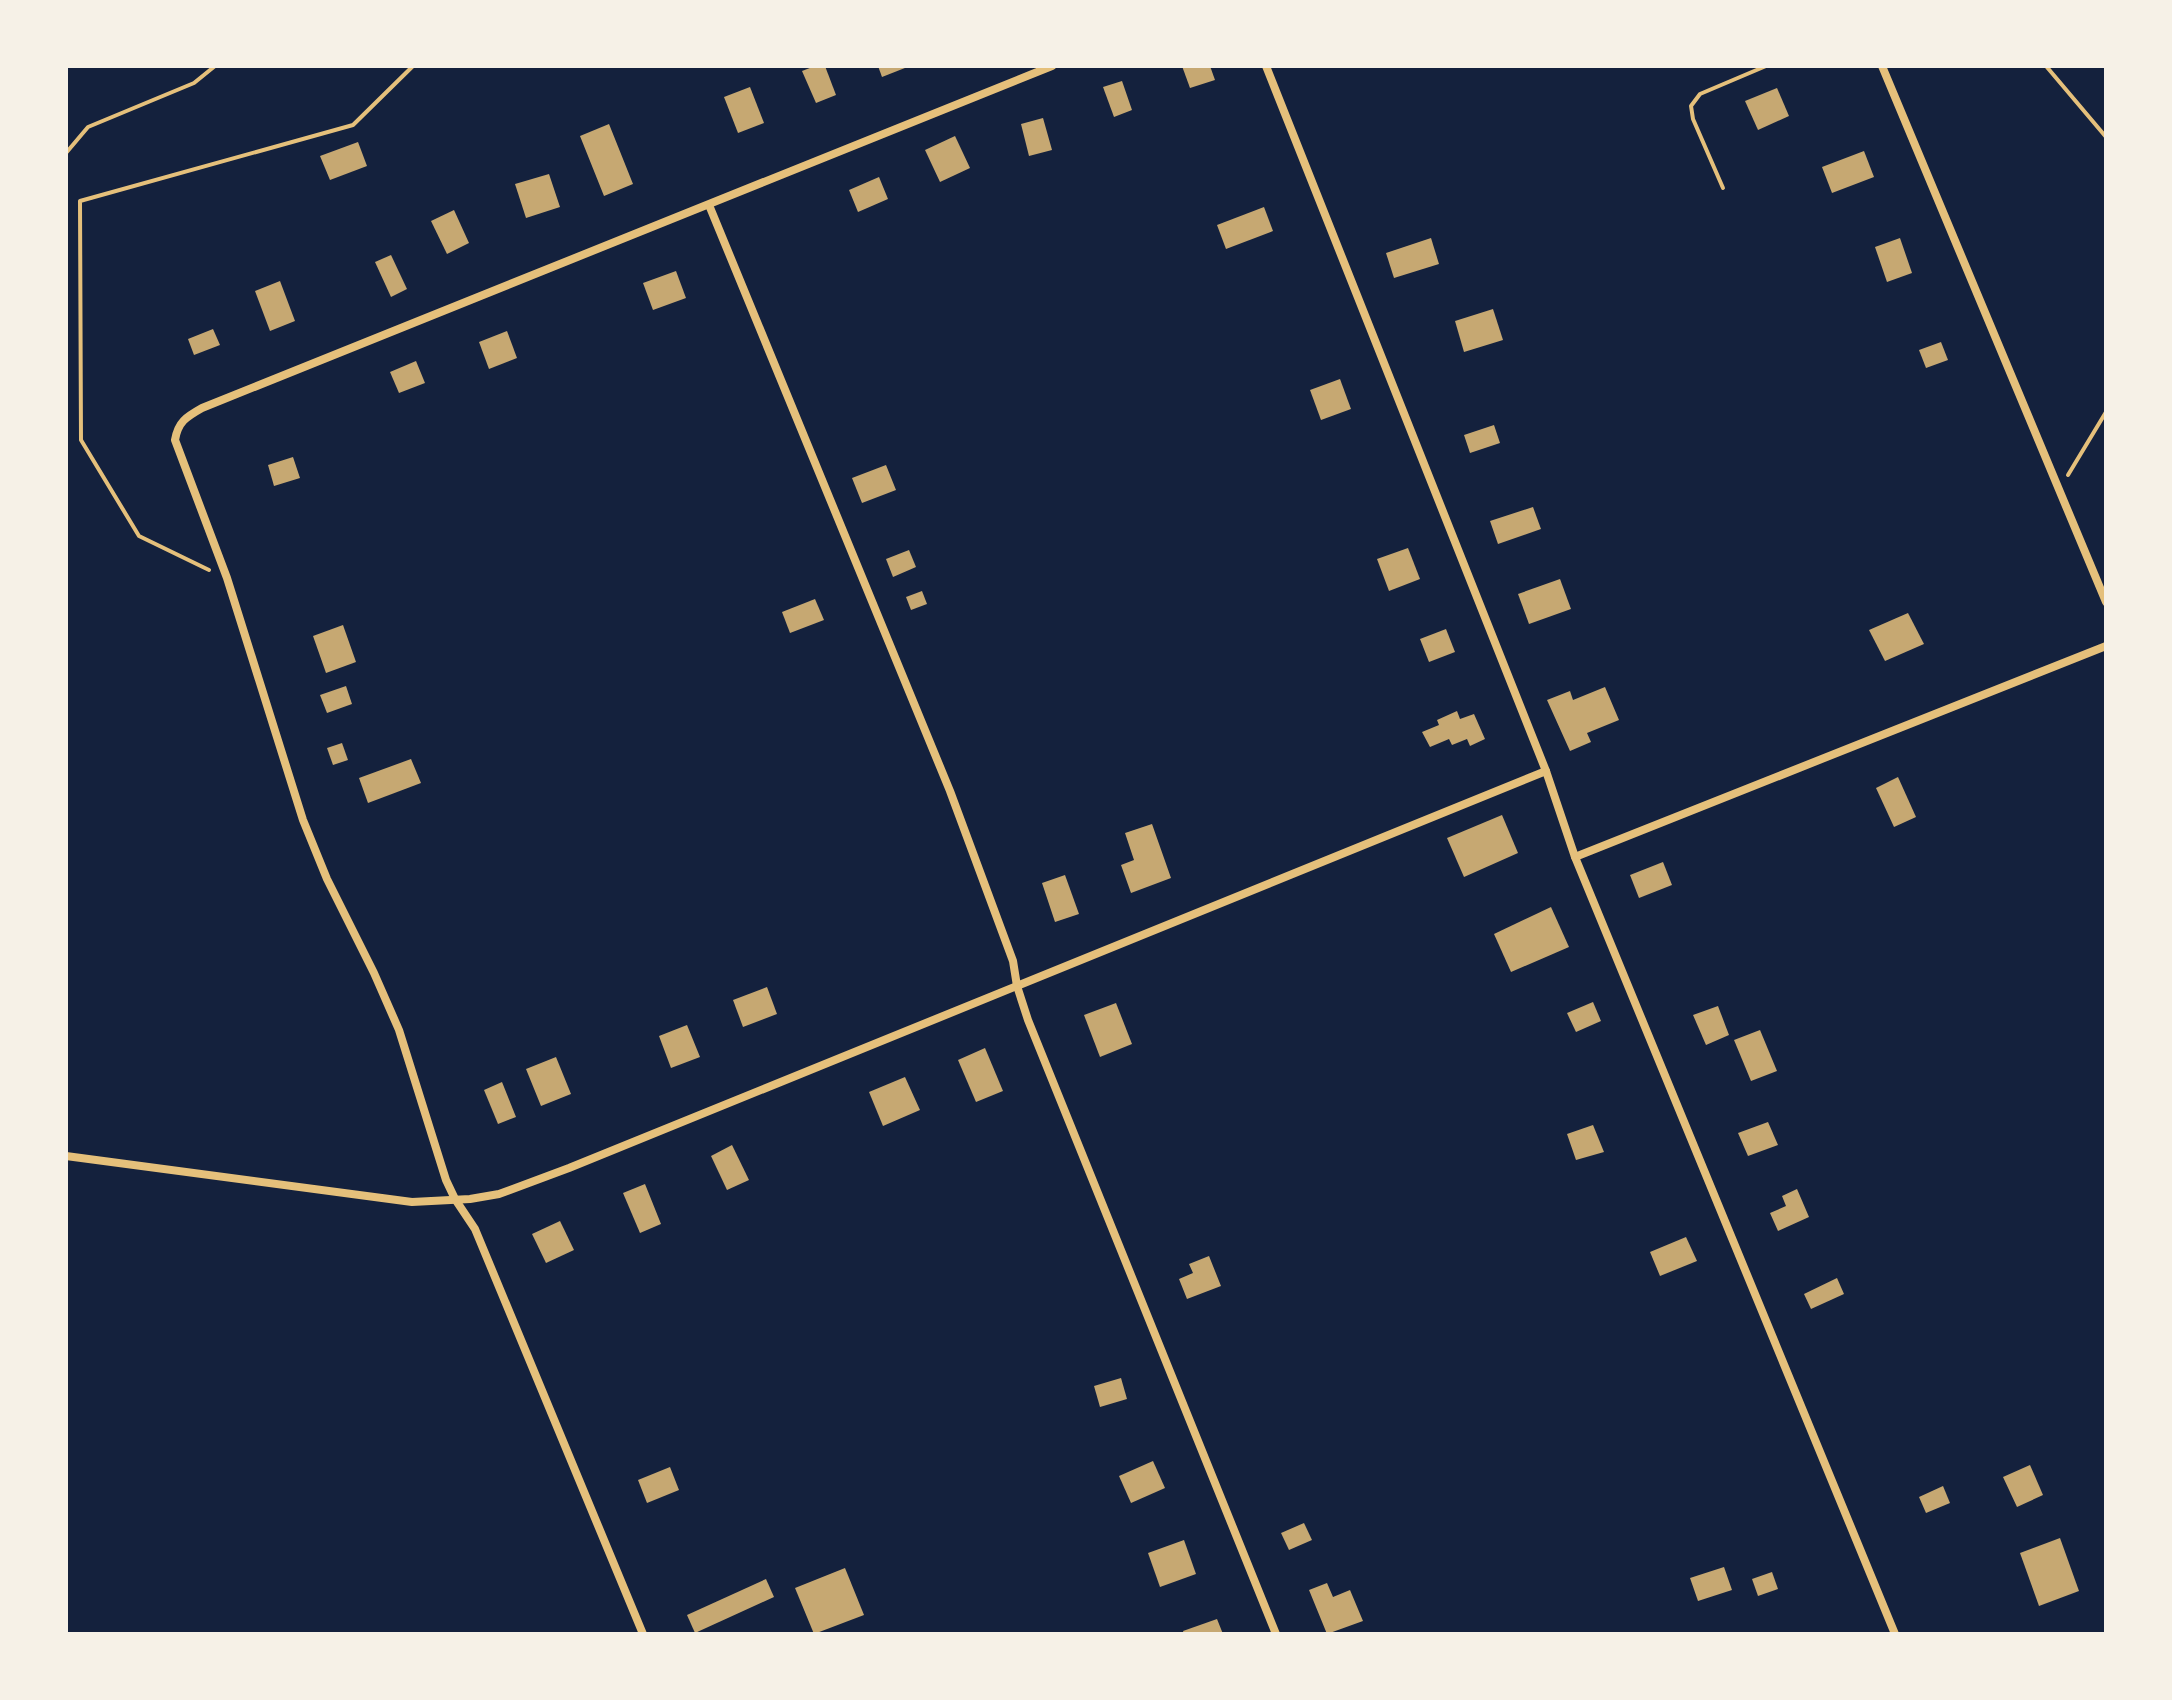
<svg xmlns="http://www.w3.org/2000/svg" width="2172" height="1700" viewBox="0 0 2172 1700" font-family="'Playfair Display',serif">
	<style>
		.building { fill: #c6a872 }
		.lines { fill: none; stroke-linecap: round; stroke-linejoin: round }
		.path { stroke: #e5c07b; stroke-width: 4 }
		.service { stroke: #e5c07b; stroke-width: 4 }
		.minor { stroke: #e5c07b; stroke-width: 8 }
	</style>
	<rect width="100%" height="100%" fill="#14213d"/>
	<g class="building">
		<polygon points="815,66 825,66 836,95 816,103 802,71"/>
		<polygon points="878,66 910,66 882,77"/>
		<polygon points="1182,66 1210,66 1215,80 1190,88"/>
		<polygon points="1122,81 1132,110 1114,117 1103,87"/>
		<polygon points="750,87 764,123 738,133 724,97"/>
		<polygon points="1777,88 1789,116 1758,130 1745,101"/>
		<polygon points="1043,118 1052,150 1029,156 1021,124"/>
		<polygon points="609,124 633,184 604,196 580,136"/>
		<polygon points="955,136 970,168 940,182 925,150"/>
		<polygon points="358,142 367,166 330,180 320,156"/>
		<polygon points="1864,151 1874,177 1832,193 1822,167"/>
		<polygon points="549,174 560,207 526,218 515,184"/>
		<polygon points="879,177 888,199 858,212 849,190"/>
		<polygon points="1264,207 1273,231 1226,249 1217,225"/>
		<polygon points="454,210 469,243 447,254 431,221"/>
		<polygon points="1431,238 1439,264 1394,278 1386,253"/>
		<polygon points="1900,238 1912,273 1887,282 1875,247"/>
		<polygon points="391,255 407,289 391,297 375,262"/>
		<polygon points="676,271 686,298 653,310 643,283"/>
		<polygon points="280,281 295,321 270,331 255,291"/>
		<polygon points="1493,309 1503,340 1464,352 1455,321"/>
		<polygon points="213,329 220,345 194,355 188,339"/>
		<polygon points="507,331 517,358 489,369 479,342"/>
		<polygon points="1941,342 1948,360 1926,368 1919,350"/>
		<polygon points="416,361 425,383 399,393 390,372"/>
		<polygon points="1340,379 1351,409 1321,420 1310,390"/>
		<polygon points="1494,425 1500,443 1470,453 1464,435"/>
		<polygon points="293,457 300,478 274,486 268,465"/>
		<polygon points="886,465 896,490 862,503 852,478"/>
		<polygon points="1533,507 1541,529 1498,544 1490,521"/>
		<polygon points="1408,548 1420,579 1389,591 1377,559"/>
		<polygon points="909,550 916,567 893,577 886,559"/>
		<polygon points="1560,579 1571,609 1529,624 1518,594"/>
		<polygon points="922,591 927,604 911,610 906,597"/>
		<polygon points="815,599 824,620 790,633 782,612"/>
		<polygon points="1908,613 1924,644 1885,661 1869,630"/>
		<polygon points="343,625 356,662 326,673 313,636"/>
		<polygon points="1446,629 1455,652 1429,662 1420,639"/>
		<polygon points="346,686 352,704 327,713 320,695"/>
		<polygon points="1605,687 1619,720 1587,733 1591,742 1570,751 1547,700 1570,691 1573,700"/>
		<polygon points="1457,711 1460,719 1474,714 1485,739 1470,746 1467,739 1452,745 1449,739 1430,747 1422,732 1439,725 1437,720"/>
		<polygon points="342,743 348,760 333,765 327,748"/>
		<polygon points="411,759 421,783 368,803 359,778"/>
		<polygon points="1898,777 1916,817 1894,827 1876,788"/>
		<polygon points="1502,815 1518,853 1464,877 1447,838"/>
		<polygon points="1152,824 1171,878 1131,893 1121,865 1134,860 1125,833"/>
		<polygon points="1663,862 1672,885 1639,898 1630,875"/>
		<polygon points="1065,875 1079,914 1055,922 1042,883"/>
		<polygon points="1551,907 1569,947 1511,972 1494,934"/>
		<polygon points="767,987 777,1014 743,1027 733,1000"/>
		<polygon points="1593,1002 1601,1021 1576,1032 1567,1013"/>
		<polygon points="1116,1003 1132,1044 1100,1057 1084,1015"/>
		<polygon points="1718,1006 1729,1035 1706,1045 1693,1015"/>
		<polygon points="687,1025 700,1057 671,1068 659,1036"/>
		<polygon points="1760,1030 1777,1071 1751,1081 1734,1040"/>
		<polygon points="985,1048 1003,1091 976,1102 958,1060"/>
		<polygon points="556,1057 571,1094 541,1106 526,1069"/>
		<polygon points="905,1077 920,1110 883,1126 869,1092"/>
		<polygon points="502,1082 516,1117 498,1124 484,1090"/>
		<polygon points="1768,1122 1778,1145 1748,1156 1738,1133"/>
		<polygon points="1593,1125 1604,1152 1576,1160 1567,1134"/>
		<polygon points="732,1145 749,1180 727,1190 711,1156"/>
		<polygon points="645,1184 661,1224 640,1233 623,1193"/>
		<polygon points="1797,1189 1809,1217 1778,1231 1770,1213 1786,1206 1782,1196"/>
		<polygon points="560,1221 574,1250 546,1263 532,1234"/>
		<polygon points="1686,1237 1697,1261 1660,1276 1650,1252"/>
		<polygon points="1209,1256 1221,1286 1187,1299 1179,1279 1193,1273 1189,1264"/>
		<polygon points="1837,1278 1844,1294 1811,1309 1804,1294"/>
		<polygon points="1121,1378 1127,1399 1100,1407 1094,1386"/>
		<polygon points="1153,1461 1165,1488 1131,1503 1119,1476"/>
		<polygon points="2030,1465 2043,1495 2017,1507 2003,1477"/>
		<polygon points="670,1467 679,1490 647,1503 638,1480"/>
		<polygon points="1943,1486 1950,1503 1926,1513 1919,1497"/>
		<polygon points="1304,1523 1312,1540 1289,1550 1281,1533"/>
		<polygon points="2060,1538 2079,1591 2039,1606 2020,1553"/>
		<polygon points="1184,1540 1196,1574 1160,1587 1148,1553"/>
		<polygon points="1724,1567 1732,1590 1698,1601 1690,1578"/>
		<polygon points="845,1568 864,1615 814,1634 795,1588"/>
		<polygon points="1772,1572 1778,1589 1758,1596 1752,1579"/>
		<polygon points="766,1579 774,1597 695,1633 687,1615"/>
		<polygon points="1327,1583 1333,1597 1350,1590 1363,1621 1327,1634 1309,1590"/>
		<polygon points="1217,1619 1223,1634 1184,1634 1183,1631"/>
	</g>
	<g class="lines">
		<g class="path">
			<polyline points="2046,66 2106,137"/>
			<polyline points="66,153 88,127 194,83 215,66"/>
			<polyline points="2068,475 2106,412"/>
			<polyline points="209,570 139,536 81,440 80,201 353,125 413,66"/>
		</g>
		<polyline class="service" points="1723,188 1693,119 1691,106 1700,94 1766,66"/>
		<g class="minor">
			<polyline points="1266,66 1546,771 1575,857 1895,1634"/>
			<polyline points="1882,66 2106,602"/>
			<polyline points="709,205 950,791 1013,961 1017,986 1028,1020 1276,1634"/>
			<polyline points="1575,857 2106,646"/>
			<polyline points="66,1156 412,1202 470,1199 499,1194 569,1168 1546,771"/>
			<path d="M643,1634l-168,-405 -20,-30 -9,-19 -47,-150 -25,-57 -47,-94 -24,-59 -76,-242 -52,-138c3,-18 11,-23 27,-32 282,-116 567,-227 850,-342"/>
		</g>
	</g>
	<rect width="2172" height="1700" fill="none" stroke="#f6f1e7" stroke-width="136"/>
</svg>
